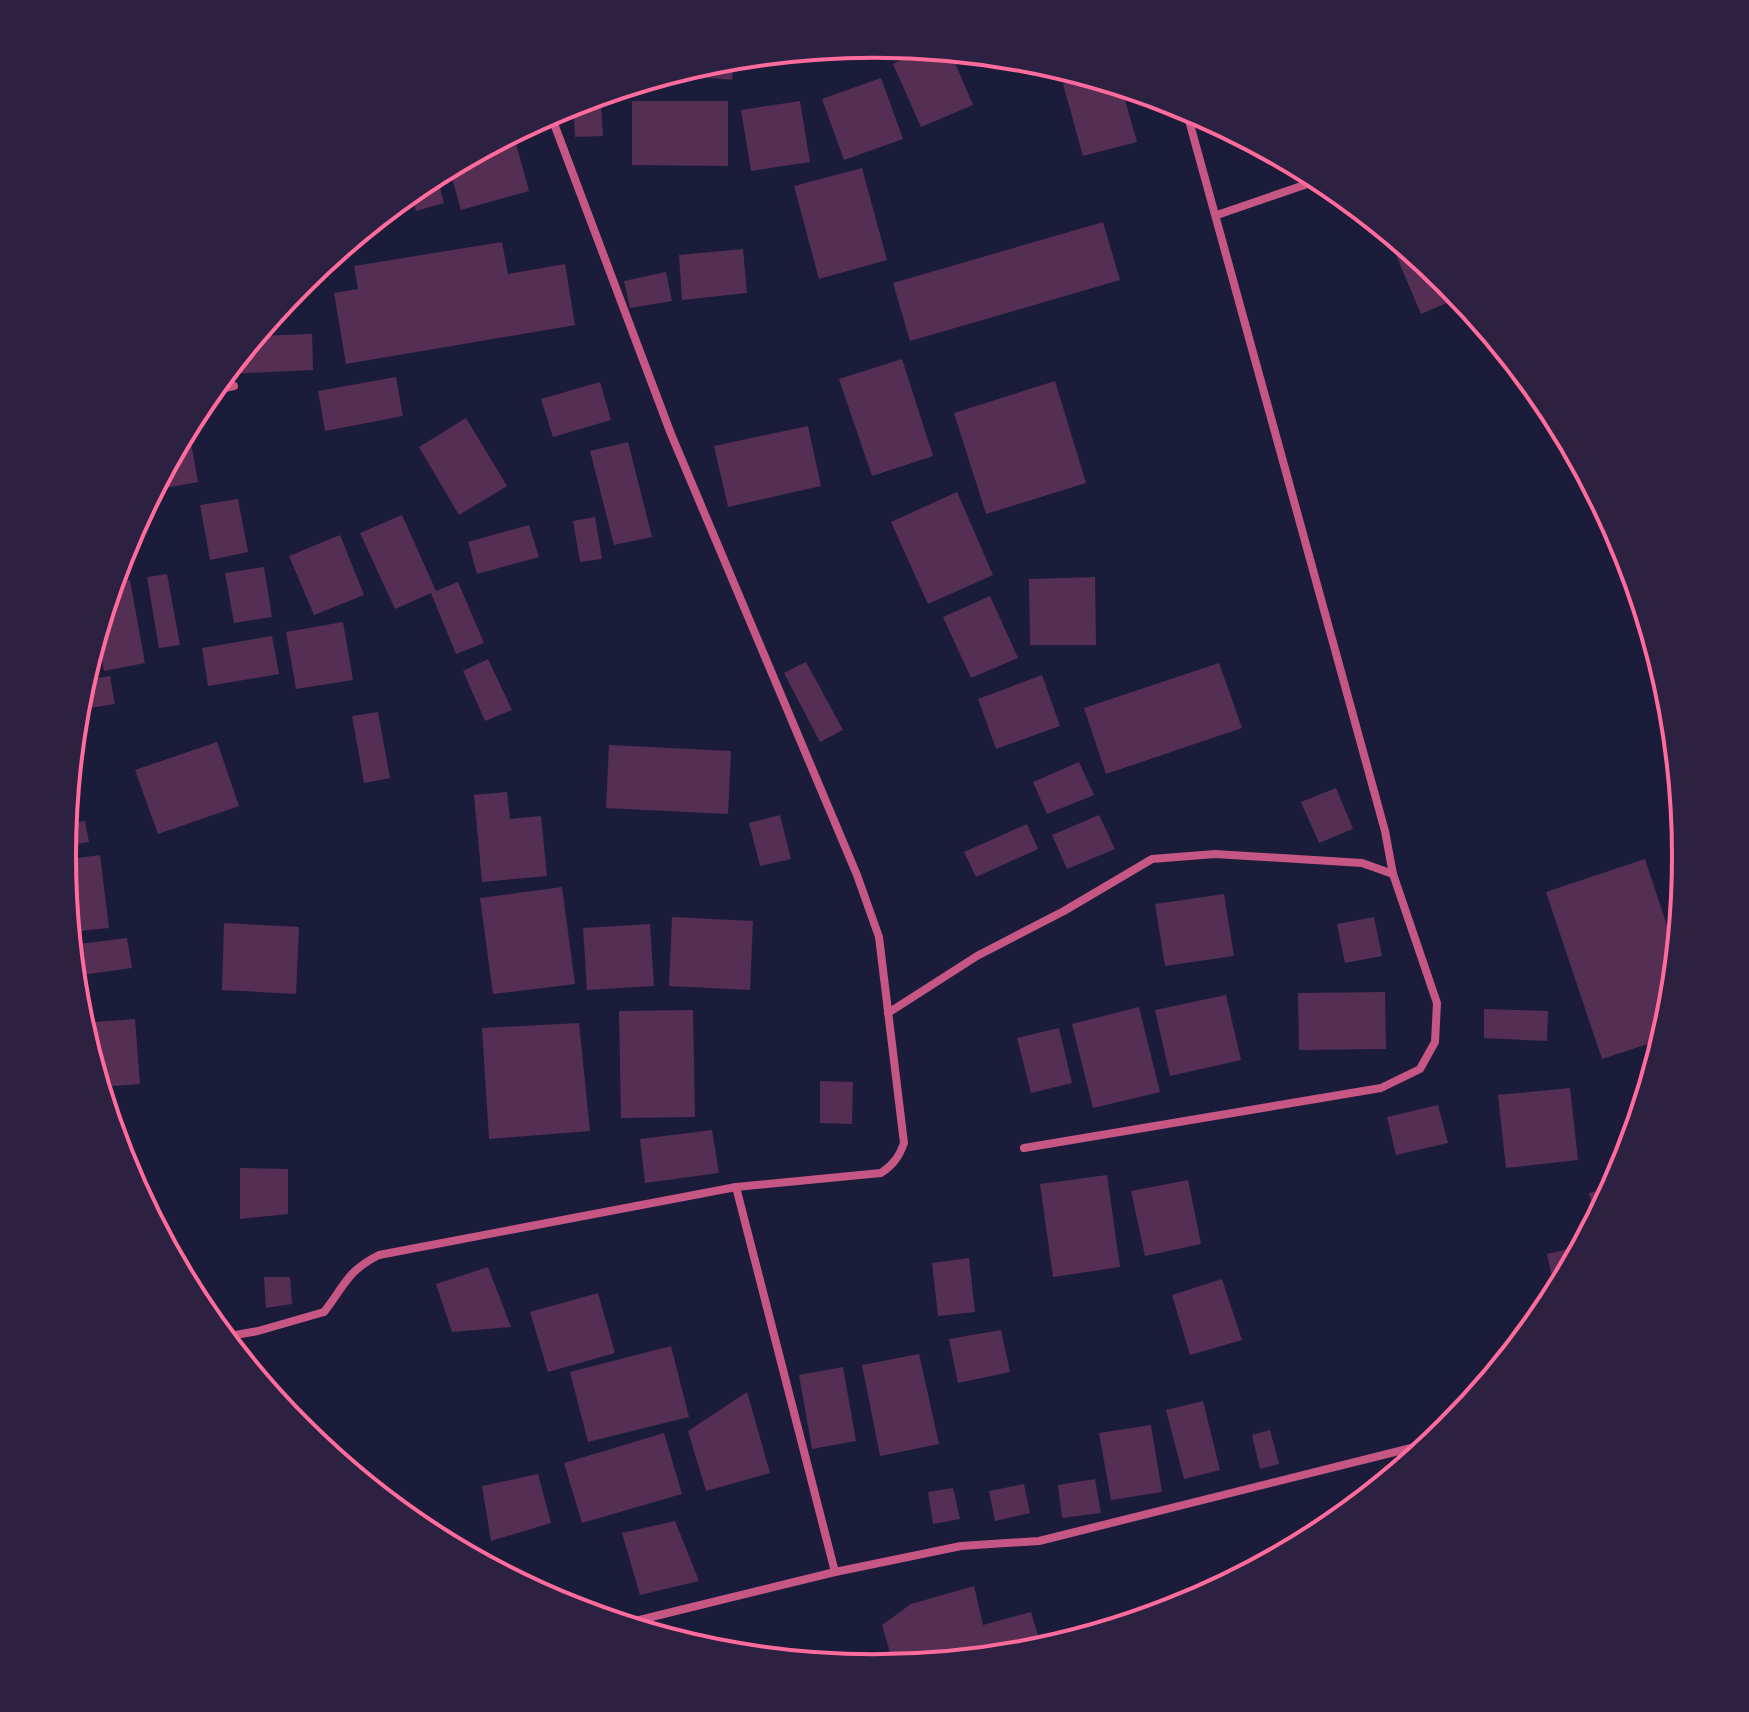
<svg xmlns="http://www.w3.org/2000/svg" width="1749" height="1712" viewBox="0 0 1749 1712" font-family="Jost,sans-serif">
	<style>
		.building { fill: #542f53 }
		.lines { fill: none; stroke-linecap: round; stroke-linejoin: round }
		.minor { stroke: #c65784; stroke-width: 8 }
		.rim { fill: none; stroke: #ff6b9d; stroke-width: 4 }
	</style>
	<rect width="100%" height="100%" fill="#1b1b3a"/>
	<g class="building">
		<polygon points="927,49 950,51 973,105 921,127 893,64"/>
		<polygon points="734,58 732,80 701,77 702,64"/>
		<polygon points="1027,59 1033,60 1050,65 1030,70"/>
		<polygon points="1090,77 1121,86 1137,142 1083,156 1063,84"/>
		<polygon points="881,78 903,139 844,160 822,99"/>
		<polygon points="632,101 728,101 728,166 632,165"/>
		<polygon points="800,101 810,162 751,171 741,110"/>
		<polygon points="573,104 601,104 603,136 575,137"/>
		<polygon points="513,133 529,191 461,210 449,167"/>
		<polygon points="862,168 887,260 819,279 794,186"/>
		<polygon points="438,180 444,203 416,211 411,191 419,184"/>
		<polygon points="1103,222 1120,280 910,341 893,283"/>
		<polygon points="1385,229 1449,282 1461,297 1421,314"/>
		<polygon points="502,242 508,274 565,264 575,325 346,364 334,293 358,289 354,266"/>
		<polygon points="743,249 747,293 682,300 679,255"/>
		<polygon points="666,272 672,301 630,308 624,281"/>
		<polygon points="312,334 313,370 225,374 255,336"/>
		<polygon points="902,359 933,456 872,476 839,379"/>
		<polygon points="396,377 403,416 325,431 318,391"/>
		<polygon points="1055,381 1086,483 986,514 954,413"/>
		<polygon points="600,382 611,420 553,437 541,399"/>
		<polygon points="466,418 507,486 459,515 419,447"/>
		<polygon points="188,426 198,482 165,488 162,474"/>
		<polygon points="808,426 821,486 728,507 714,446"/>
		<polygon points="628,442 652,537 614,545 590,451"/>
		<polygon points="957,492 993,575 928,604 891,522"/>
		<polygon points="238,499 248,552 210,560 200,505"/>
		<polygon points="402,515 436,591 458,582 484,643 456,654 431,593 395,609 360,533"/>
		<polygon points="595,517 602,559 580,562 573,521"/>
		<polygon points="529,525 539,557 477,574 468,542"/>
		<polygon points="340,535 364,595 314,615 289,556"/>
		<polygon points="264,567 272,617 234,623 225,573"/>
		<polygon points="167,574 180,645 159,648 147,577"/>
		<polygon points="1095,577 1096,645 1030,645 1029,579"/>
		<polygon points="130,580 145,663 104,671 98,633 113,583"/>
		<polygon points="990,596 1018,658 971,678 943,617"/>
		<polygon points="343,622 353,680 296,689 286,632"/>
		<polygon points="272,636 279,674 208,686 202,648"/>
		<polygon points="488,659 512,710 485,721 463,671"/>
		<polygon points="806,662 843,730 820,742 784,673"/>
		<polygon points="1219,663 1242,728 1106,774 1084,708"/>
		<polygon points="1042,675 1060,726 996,749 978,699"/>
		<polygon points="110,676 115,704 77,710 83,680"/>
		<polygon points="378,712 390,778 364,783 352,716"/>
		<polygon points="217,742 239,806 158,834 135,770"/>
		<polygon points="609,745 731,751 728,814 606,808"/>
		<polygon points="1079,762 1094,795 1047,814 1033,782"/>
		<polygon points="1336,788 1353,829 1319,843 1301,802"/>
		<polygon points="507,792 510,819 541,816 547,876 482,882 474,795"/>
		<polygon points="780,815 791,859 760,866 749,823"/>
		<polygon points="1099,815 1115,849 1067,869 1052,835"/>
		<polygon points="85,821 89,842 63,846 66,824"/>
		<polygon points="1027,824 1038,849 976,877 964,852"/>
		<polygon points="100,855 109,928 70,932 63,860"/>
		<polygon points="1645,859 1677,956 1671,1015 1663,1039 1602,1059 1546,892"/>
		<polygon points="1685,874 1683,895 1675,879"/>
		<polygon points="562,887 575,984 493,994 480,898"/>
		<polygon points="1224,894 1234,956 1165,966 1155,904"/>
		<polygon points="672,917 753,921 750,990 669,986"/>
		<polygon points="1374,917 1382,956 1345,963 1337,924"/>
		<polygon points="224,923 299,927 296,994 222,990"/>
		<polygon points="650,924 654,986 587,990 583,928"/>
		<polygon points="127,938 132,968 74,976 71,945"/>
		<polygon points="1385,992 1386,1049 1299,1050 1298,993"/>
		<polygon points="1226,995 1241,1060 1170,1076 1155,1010"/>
		<polygon points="1139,1007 1160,1092 1093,1108 1072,1024"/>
		<polygon points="1484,1009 1548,1011 1547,1041 1484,1038"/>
		<polygon points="693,1010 695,1117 621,1118 619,1011"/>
		<polygon points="135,1019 140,1084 100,1087 81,1023"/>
		<polygon points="579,1023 590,1131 489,1139 482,1028"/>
		<polygon points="1059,1028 1072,1083 1031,1093 1017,1038"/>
		<polygon points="820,1081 853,1082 852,1124 820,1123"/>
		<polygon points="1570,1088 1578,1160 1506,1168 1498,1095"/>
		<polygon points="1438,1105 1448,1143 1396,1155 1387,1117"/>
		<polygon points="712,1130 719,1173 645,1183 640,1139"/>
		<polygon points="240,1168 288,1169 288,1214 240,1219"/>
		<polygon points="1107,1175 1120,1267 1053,1277 1040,1184"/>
		<polygon points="1188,1180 1201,1244 1145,1256 1131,1191"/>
		<polygon points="1614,1187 1596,1221 1589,1193"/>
		<polygon points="1582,1246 1563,1281 1556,1295 1547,1254"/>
		<polygon points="969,1258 975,1312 938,1316 932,1263"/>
		<polygon points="488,1267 511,1327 452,1332 436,1284"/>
		<polygon points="264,1277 290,1277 292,1304 266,1308"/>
		<polygon points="1222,1279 1242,1340 1190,1355 1172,1295"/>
		<polygon points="598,1293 615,1353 548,1372 530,1312"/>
		<polygon points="1001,1330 1010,1372 958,1383 949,1339"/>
		<polygon points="671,1346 689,1417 588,1442 570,1372"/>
		<polygon points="919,1354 939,1444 880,1456 862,1365"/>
		<polygon points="843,1367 856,1441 812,1449 799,1375"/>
		<polygon points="747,1392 770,1473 706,1491 688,1431"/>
		<polygon points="1203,1401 1220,1470 1184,1479 1166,1410"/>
		<polygon points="1151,1425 1162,1492 1111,1500 1099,1433"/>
		<polygon points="1270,1430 1279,1464 1260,1469 1252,1435"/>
		<polygon points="664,1433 682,1494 582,1523 564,1463"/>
		<polygon points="538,1474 551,1523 491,1541 482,1486"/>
		<polygon points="1095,1479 1101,1513 1062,1518 1058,1485"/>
		<polygon points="1024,1484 1030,1513 995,1521 989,1491"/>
		<polygon points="953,1488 960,1519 933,1524 928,1492"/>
		<polygon points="675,1521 699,1581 640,1595 622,1533"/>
		<polygon points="974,1586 983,1625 1031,1612 1039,1639 985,1654 986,1657 894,1666 882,1625 911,1604"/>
	</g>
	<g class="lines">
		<g class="minor">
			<path d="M550,113l121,321 186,441 22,62 25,206c-5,14 -11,22 -23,30l-145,14 99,385"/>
			<polyline points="1217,215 1322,179"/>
			<polyline points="210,391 234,386"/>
			<polyline points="888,1013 977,956 1064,911 1152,859 1215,854 1362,863 1393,874"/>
			<polyline points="1024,1148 1381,1088 1420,1069 1435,1042 1437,1003 1393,874 1385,831 1185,106"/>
			<path d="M224,1337l34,-6 66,-19c21,-27 23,-41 55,-57l357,-68"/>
			<polyline points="623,1624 835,1572 961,1546 1039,1541 1435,1442"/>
		</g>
	</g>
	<path d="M0 0H1749V1712H0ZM76 856a798 798 0 1 1 1596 0a798 798 0 1 1-1596 0Z" fill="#2d2142" fill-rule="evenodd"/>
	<path class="rim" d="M76 856a798 798 0 1 1 1596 0a798 798 0 1 1-1596 0Z"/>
</svg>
